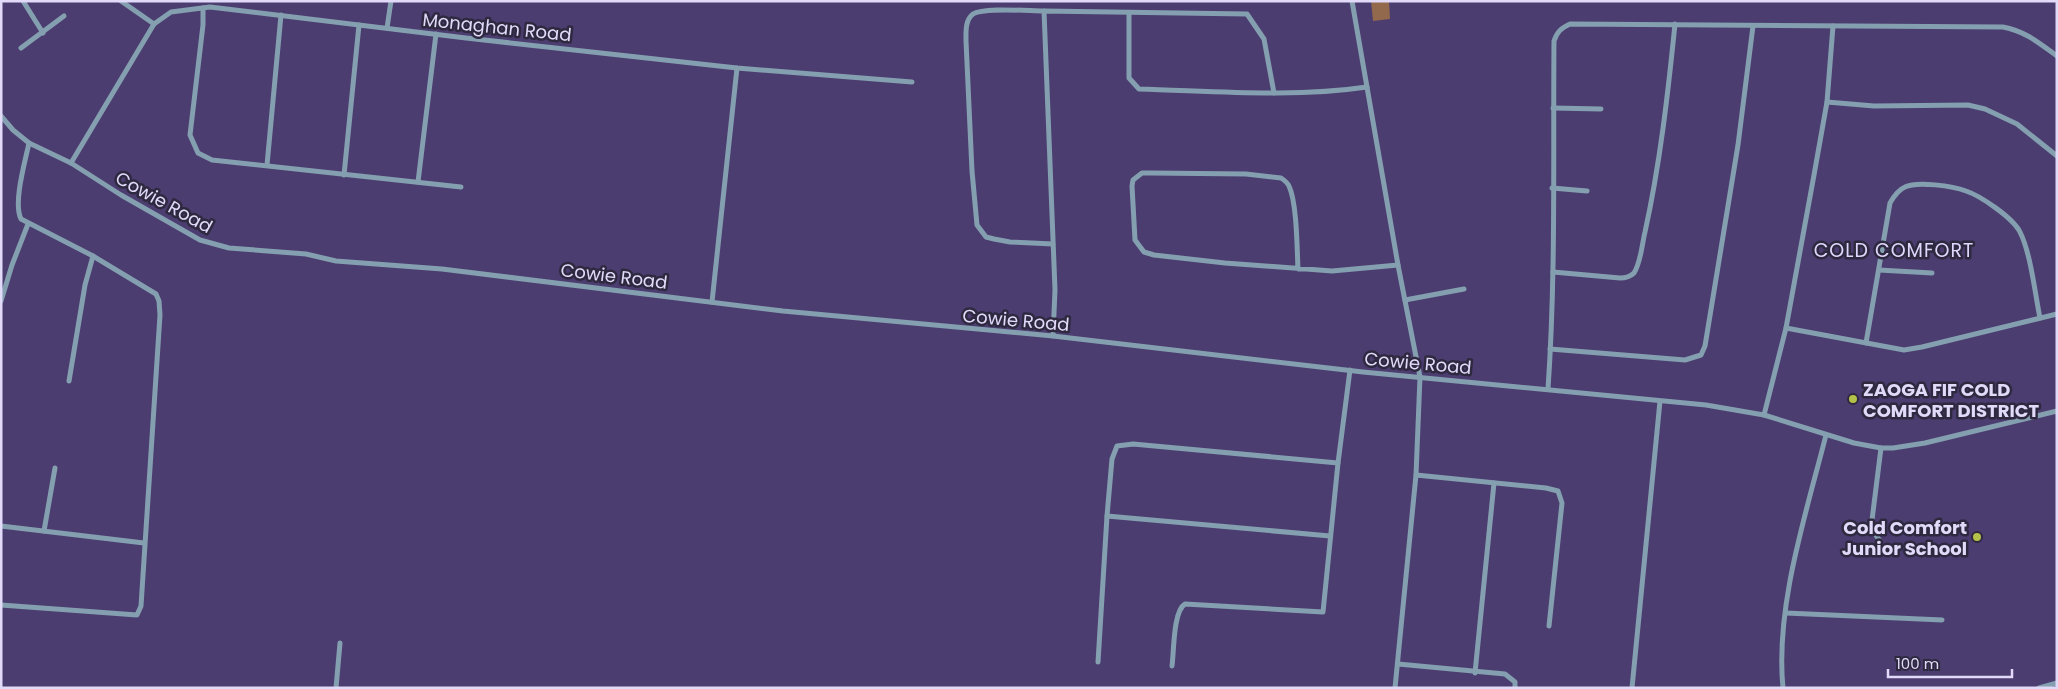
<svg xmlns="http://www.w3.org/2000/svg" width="2058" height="689" viewBox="0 0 2058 689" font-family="Poppins,sans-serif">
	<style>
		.green { fill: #92694d }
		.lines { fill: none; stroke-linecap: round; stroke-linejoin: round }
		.street { stroke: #849faf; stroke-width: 5 }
		.poi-dot { fill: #b5c24a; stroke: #2f2940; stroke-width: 2 }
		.labels { text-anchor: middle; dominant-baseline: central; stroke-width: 5; stroke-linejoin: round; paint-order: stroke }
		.street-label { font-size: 18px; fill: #e1daf9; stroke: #2f2940 }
		.poi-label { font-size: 18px; font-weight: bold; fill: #e1daf9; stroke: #2f2940; text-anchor: start }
		.neighbourhood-label { font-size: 19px; letter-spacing: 1px; fill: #dfd7fc; stroke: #2f2940 }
	</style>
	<rect width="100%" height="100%" fill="#4b3d6f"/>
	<polygon class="green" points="1371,1 1389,1 1390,19 1373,21"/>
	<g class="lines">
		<g class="street">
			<polyline points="23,1 43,33"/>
			<polyline points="121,1 154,24"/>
			<polyline points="1352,1 1398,265 1420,377 1416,475 1395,688"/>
			<polyline points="203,8 203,25 190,135 198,153 212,160 461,187"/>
			<path d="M1044,11c-15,0 -61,-4 -71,3 -8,6 -7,18 -7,27l6,130 5,54 9,12 8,2 16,3 43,2"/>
			<path d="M1129,13v65l10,11c75,2 153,9 228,-2"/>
			<polyline points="387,28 391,1"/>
			<polyline points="21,48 64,16"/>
			<polyline points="1827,102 1874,106 1968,105 1985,109 2017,124 2057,156"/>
			<polyline points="1553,108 1601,109"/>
			<polyline points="1,116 13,130 29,143 71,163 121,195 200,240 229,248 306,254 336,261 442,269 783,311 1053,336 1363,372 1706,405 1764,415 1854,443 1881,448 1893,448 1925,443 2057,411"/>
			<polyline points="71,163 154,24 171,12 210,7 466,38 737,68 912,82"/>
			<polyline points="267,165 281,15"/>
			<polyline points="344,175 359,25"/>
			<polyline points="418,182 436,34"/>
			<polyline points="1552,188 1587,191"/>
			<path d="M1298,269c-1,-20 -1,-66 -9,-83 -2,-4 -5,-6 -8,-8l-35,-4 -95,-1h-9l-9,7 -1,6 3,54 9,12 10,3 71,8 107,8 66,-6"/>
			<polyline points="1879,270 1932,273"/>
			<path d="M1553,272l67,6c6,0 10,-1 14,-5 7,-11 8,-29 11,-41 15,-68 23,-139 30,-208"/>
			<polyline points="1405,300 1464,289"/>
			<polyline points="1,301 12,265 28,224"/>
			<polyline points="712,302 737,68"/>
			<polyline points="1786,328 1904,350 1922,347 2057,314"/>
			<polyline points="1053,336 1055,290 1044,11 1247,14 1264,39 1274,93"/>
			<path d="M1866,343l24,-140c4,-7 8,-13 15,-16 12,-6 48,-1 61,4 15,5 47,27 54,41 11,22 15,62 20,86"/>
			<polyline points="1550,349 1685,360 1701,355 1705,346 1738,145 1753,26"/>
			<polyline points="69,381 85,285 93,256"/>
			<path d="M1548,389c8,-116 5,-232 6,-348 3,-9 7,-13 16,-17l433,3c22,4 36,16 54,29"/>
			<polyline points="1764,415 1786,328 1814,175 1827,102 1833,26"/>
			<polyline points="1416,475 1546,488 1558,491 1562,503 1549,626"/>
			<polyline points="1107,516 1330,536"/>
			<polyline points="1,526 144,543"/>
			<polyline points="44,531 55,468"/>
			<polyline points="1880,541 1871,528 1881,448"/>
			<path d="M1,605l136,10 4,-9 19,-291 -1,-14 -3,-7 -63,-38 -72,-37c-8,-16 4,-57 8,-76"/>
			<polyline points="1786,613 1942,620"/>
			<polyline points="1098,662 1107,516 1112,459 1117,446 1133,444 1338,463"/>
			<polyline points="1398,664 1505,674 1515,682 1515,688"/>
			<path d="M1172,666c2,-14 1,-55 13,-62l138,8 15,-149 12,-93"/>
			<polyline points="1475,673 1494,483"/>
			<polyline points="336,688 340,643"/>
			<polyline points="1632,688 1660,401"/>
			<path d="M1783,688c-8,-81 23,-174 43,-253"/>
			<polyline points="2039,688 2057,683"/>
		</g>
	</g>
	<g class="poi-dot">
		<circle cx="1853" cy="399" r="5"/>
		<circle cx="1977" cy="537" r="5"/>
	</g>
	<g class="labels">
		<g class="street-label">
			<text transform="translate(497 27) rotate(6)">Monaghan Road</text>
			<text transform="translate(164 202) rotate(29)">Cowie Road</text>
			<text transform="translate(614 276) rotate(7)">Cowie Road</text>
			<text transform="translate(1016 320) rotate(5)">Cowie Road</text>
			<text transform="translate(1418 363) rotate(5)">Cowie Road</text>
		</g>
		<g class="poi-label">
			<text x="1863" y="389">ZAOGA FIF COLD<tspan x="1863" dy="21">COMFORT DISTRICT</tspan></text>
			<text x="1967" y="527" text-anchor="end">Cold Comfort<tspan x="1967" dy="21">Junior School</tspan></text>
		</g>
		<g class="neighbourhood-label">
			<text x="1894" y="250">COLD COMFORT</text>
		</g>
	</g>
	<rect width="2058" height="689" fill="none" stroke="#e1daf9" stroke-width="5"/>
	<path d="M1888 669v8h124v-8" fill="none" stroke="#e1daf9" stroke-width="2.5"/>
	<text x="1896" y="669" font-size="15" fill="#e1daf9" stroke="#2f2940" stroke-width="4" paint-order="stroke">100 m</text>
</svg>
